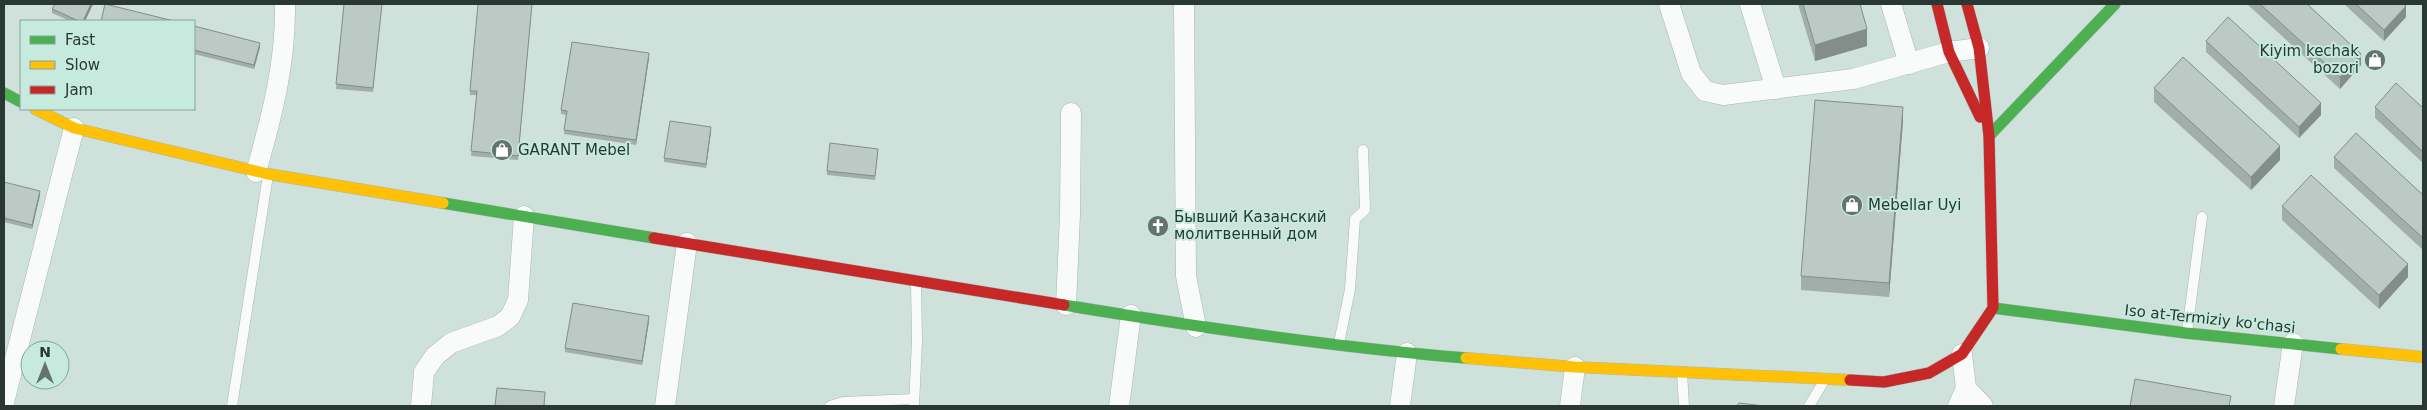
<svg xmlns="http://www.w3.org/2000/svg" width="2427" height="410" viewBox="0 0 2427 410" font-family="'DejaVu Sans',sans-serif">
	<style>
		.lines { fill: none; stroke-linecap: round; stroke-linejoin: round }
		.lane-casing { stroke: #a7b7b2; stroke-width: 11 }
		.street-casing { stroke: #a7b7b2; stroke-width: 21 }
		.fast-casing { stroke: #a7b7b2; stroke-width: 12 }
		.slow-casing { stroke: #a7b7b2; stroke-width: 12 }
		.jam-casing { stroke: #a7b7b2; stroke-width: 12 }
		.lane { stroke: #f8fbfa; stroke-width: 10 }
		.street { stroke: #f8fbfa; stroke-width: 20 }
		.fast { stroke: #4caf50; stroke-width: 11 }
		.slow { stroke: #ffc107; stroke-width: 11 }
		.jam { stroke: #c62828; stroke-width: 11 }
		.wall { fill: #a1aea9 }
		.shaded-wall { fill: #838d8a }
		.building { fill: #bbcac5; stroke: #838d8a }
		.labels { text-anchor: middle; dominant-baseline: central; stroke-width: 4; stroke-linejoin: round; paint-order: stroke }
		.poi-label { font-size: 15px; fill: #293833; stroke: #c6eade; text-anchor: start }
		.street-label { font-size: 15px; fill: #293833; stroke: #c6eade }
	</style>
	<rect width="100%" height="100%" fill="#cee2db"/>
	<g class="lines">
		<g class="lane-casing">
			<g id="lane">
				<polyline points="2187,332 2202,217"/>
				<polyline points="1339,343 1350,289 1355,219 1365,210 1363,150"/>
				<polyline points="1682,372 1684,406"/>
				<polyline points="232,406 268,175"/>
				<polyline points="830,406 843,402 914,399"/>
				<polyline points="914,406 917,341 916,282"/>
				<polyline points="1809,406 1824,381"/>
			</g>
		</g>
		<g class="street-casing">
			<g id="street">
				<polyline points="1184,4 1186,276 1196,327"/>
				<polyline points="1669,4 1691,73 1705,91 1723,95 1853,79 1949,52 1979,48"/>
				<polyline points="1750,4 1776,89"/>
				<polyline points="1891,4 1909,64"/>
				<path d="M256,172c16,-56 30,-110 29,-168"/>
				<polyline points="1066,305 1070,215 1071,113"/>
				<polyline points="1966,388 1983,406"/>
				<polyline points="4,402 74,128"/>
				<polyline points="421,406 424,372 435,356 451,343 498,326 510,317 518,300 524,216"/>
				<polyline points="665,406 687,243"/>
				<polyline points="1119,406 1131,315"/>
				<polyline points="1400,406 1407,353"/>
				<polyline points="1570,406 1575,367"/>
				<polyline points="1958,406 1966,388 1962,354"/>
				<polyline points="2284,406 2293,343"/>
			</g>
		</g>
		<g class="fast-casing">
			<g id="fast">
				<polyline points="4,93 21,102"/>
				<polyline points="1989,136 2115,4"/>
				<polyline points="443,203 654,238"/>
				<path d="M1064,305c133,22 267,42 402,53"/>
				<polyline points="1993,308 2186,333 2341,349"/>
			</g>
		</g>
		<g class="slow-casing">
			<g id="slow">
				<polyline points="35,109 74,128 268,174 443,203"/>
				<polyline points="2341,349 2423,357"/>
				<polyline points="1466,358 1575,367 1850,380"/>
			</g>
		</g>
		<g class="jam-casing">
			<g id="jam">
				<polyline points="1937,4 1949,52 1980,117"/>
				<polyline points="654,238 1064,305"/>
				<polyline points="1850,380 1884,382 1929,373 1962,354 1993,308 1989,136 1979,48 1967,4"/>
			</g>
		</g>
		<use href="#lane" class="lane"/>
		<use href="#street" class="street"/>
		<use href="#fast" class="fast"/>
		<use href="#slow" class="slow"/>
		<use href="#jam" class="jam"/>
	</g>
	<g class="wall">
		<polygon points="55,4 93,4 85,21 70,21 52,13 52,9"/>
		<polygon points="344,4 382,4 373,92 336,89"/>
		<polygon points="478,4 532,4 518,160 471,156 477,95 470,95 470,91"/>
		<polygon points="1798,4 1860,4 1867,46 1815,61"/>
		<polygon points="2247,4 2307,4 2361,65 2340,89"/>
		<polygon points="2344,4 2403,4 2406,17 2384,41"/>
		<polygon points="194,26 260,47 254,69 194,54"/>
		<polygon points="2206,41 2321,115 2299,138 2206,52"/>
		<polygon points="649,58 636,145 564,134 566,115 561,114 561,110"/>
		<polygon points="2154,88 2280,160 2251,190 2154,102"/>
		<polygon points="2375,107 2423,108 2423,163 2375,118"/>
		<polygon points="1903,121 1889,297 1801,290 1801,276"/>
		<polygon points="711,131 706,168 664,162 664,158"/>
		<polygon points="878,153 875,180 827,175 827,171"/>
		<polygon points="2334,157 2423,195 2423,250 2334,168"/>
		<polygon points="4,182 40,195 32,229 4,222"/>
		<polygon points="2282,206 2408,277 2379,309 2282,220"/>
		<polygon points="649,321 642,365 565,352 565,348"/>
	</g>
	<g class="shaded-wall">
		<polygon points="91,4 93,4 85,21 83,21"/>
		<polygon points="2406,6 2406,17 2384,41 2384,30"/>
		<polygon points="1867,29 1867,46 1815,61 1815,45"/>
		<polygon points="260,43 260,47 254,69 254,65"/>
		<polygon points="649,53 649,58 636,145 636,140"/>
		<polygon points="2361,54 2361,65 2340,89 2340,77"/>
		<polygon points="2321,103 2321,115 2299,138 2299,127"/>
		<polygon points="1903,107 1903,121 1889,297 1889,283"/>
		<polygon points="711,127 711,131 706,168 706,164"/>
		<polygon points="2280,146 2280,160 2251,190 2251,177"/>
		<polygon points="40,191 40,195 32,229 32,225"/>
		<polygon points="2408,264 2408,277 2379,309 2379,295"/>
		<polygon points="649,316 649,321 642,365 642,361"/>
	</g>
	<g class="building">
		<polygon points="55,4 91,4 83,21 79,21 52,9"/>
		<polygon points="105,4 174,21 101,21"/>
		<polygon points="344,4 382,4 373,88 336,84"/>
		<polygon points="478,4 532,4 518,156 471,151 477,91 470,91"/>
		<polygon points="1803,4 1860,4 1867,29 1815,45"/>
		<polygon points="2260,4 2307,4 2361,54 2340,77"/>
		<polygon points="2356,4 2403,4 2406,6 2384,30"/>
		<polygon points="2228,17 2321,103 2299,127 2206,41"/>
		<polygon points="194,26 260,43 254,65 194,50"/>
		<polygon points="572,42 649,53 636,140 564,130 567,111 561,110"/>
		<polygon points="2183,57 2280,146 2251,177 2154,88"/>
		<polygon points="2396,83 2423,108 2423,152 2375,107"/>
		<polygon points="1815,100 1903,107 1889,283 1801,276"/>
		<polygon points="670,121 711,127 706,164 664,158"/>
		<polygon points="2356,133 2423,195 2423,238 2334,157"/>
		<polygon points="830,143 878,149 875,176 827,171"/>
		<polygon points="2311,175 2408,264 2379,295 2282,206"/>
		<polygon points="4,182 40,191 32,225 4,218"/>
		<polygon points="573,303 649,316 642,361 565,348"/>
		<polygon points="2135,379 2231,396 2229,406 2130,406"/>
		<polygon points="497,388 545,392 544,406 495,406"/>
		<polygon points="1739,403 1764,406 1736,406"/>
	</g>
	<defs>
		<g id="shop-disc" transform="scale(1.125)"><circle r="9.5" fill="#63746e" stroke="#c6eade"/><path d="M-5-2.5h2.3a2.7 3.5 0 0 1 5.4 0H5L5.5 6h-11ZM-1.5-2.5h3a1.5 2.3 0 0 0-3 0Z" fill="#fff"/></g>
		<g id="church-disc" transform="scale(1.125)"><circle r="9.5" fill="#63746e" stroke="#c6eade"/><path d="M-1.2-6h2.4v3.5h3.3v2.4h-3.3V6h-2.4V-.1h-3.3v-2.4h3.3Z" fill="#fff"/></g>
	</defs>
	<g fill-rule="evenodd">
		<use href="#shop-disc" x="2375" y="60"/>
		<use href="#shop-disc" x="502" y="150"/>
		<use href="#shop-disc" x="1852" y="205"/>
		<use href="#church-disc" x="1158" y="226"/>
	</g>
	<g class="labels">
		<g class="poi-label">
			<text x="2359" y="51" text-anchor="end">Kiyim kechak<tspan x="2359" dy="17">bozori</tspan></text>
			<text x="518" y="150">GARANT Mebel</text>
			<text x="1868" y="205">Mebellar Uyi</text>
			<text x="1174" y="217">Бывший Казанский<tspan x="1174" dy="17">молитвенный дом</tspan></text>
		</g>
		<g class="street-label">
			<text transform="translate(2210 319) rotate(6)">Iso at-Termiziy ko'chasi</text>
		</g>
	</g>
	<rect width="2427" height="410" fill="none" stroke="#293833" stroke-width="10"/>
	<rect x="20" y="20" width="175" height="90" fill="#c6eade" stroke="#87a39a"/>
	<rect x="30" y="36" width="25" height="8" fill="#4caf50" stroke="#87a39a"/>
	<text x="65" y="45" font-size="15" fill="#293833">Fast</text>
	<rect x="30" y="61" width="25" height="8" fill="#ffc107" stroke="#87a39a"/>
	<text x="65" y="70" font-size="15" fill="#293833">Slow</text>
	<rect x="30" y="86" width="25" height="8" fill="#c62828" stroke="#87a39a"/>
	<text x="65" y="95" font-size="15" fill="#293833">Jam</text>
	<g transform="translate(45 365)"><circle r="24" fill="#c6eade" stroke="#87a39a"/>
	<path d="M0-4L9 19L0 12L-9 19Z" fill="#63746e"/>
	<text y="-8" font-size="14" font-weight="bold" text-anchor="middle" fill="#293833">N</text>
	</g>
</svg>
